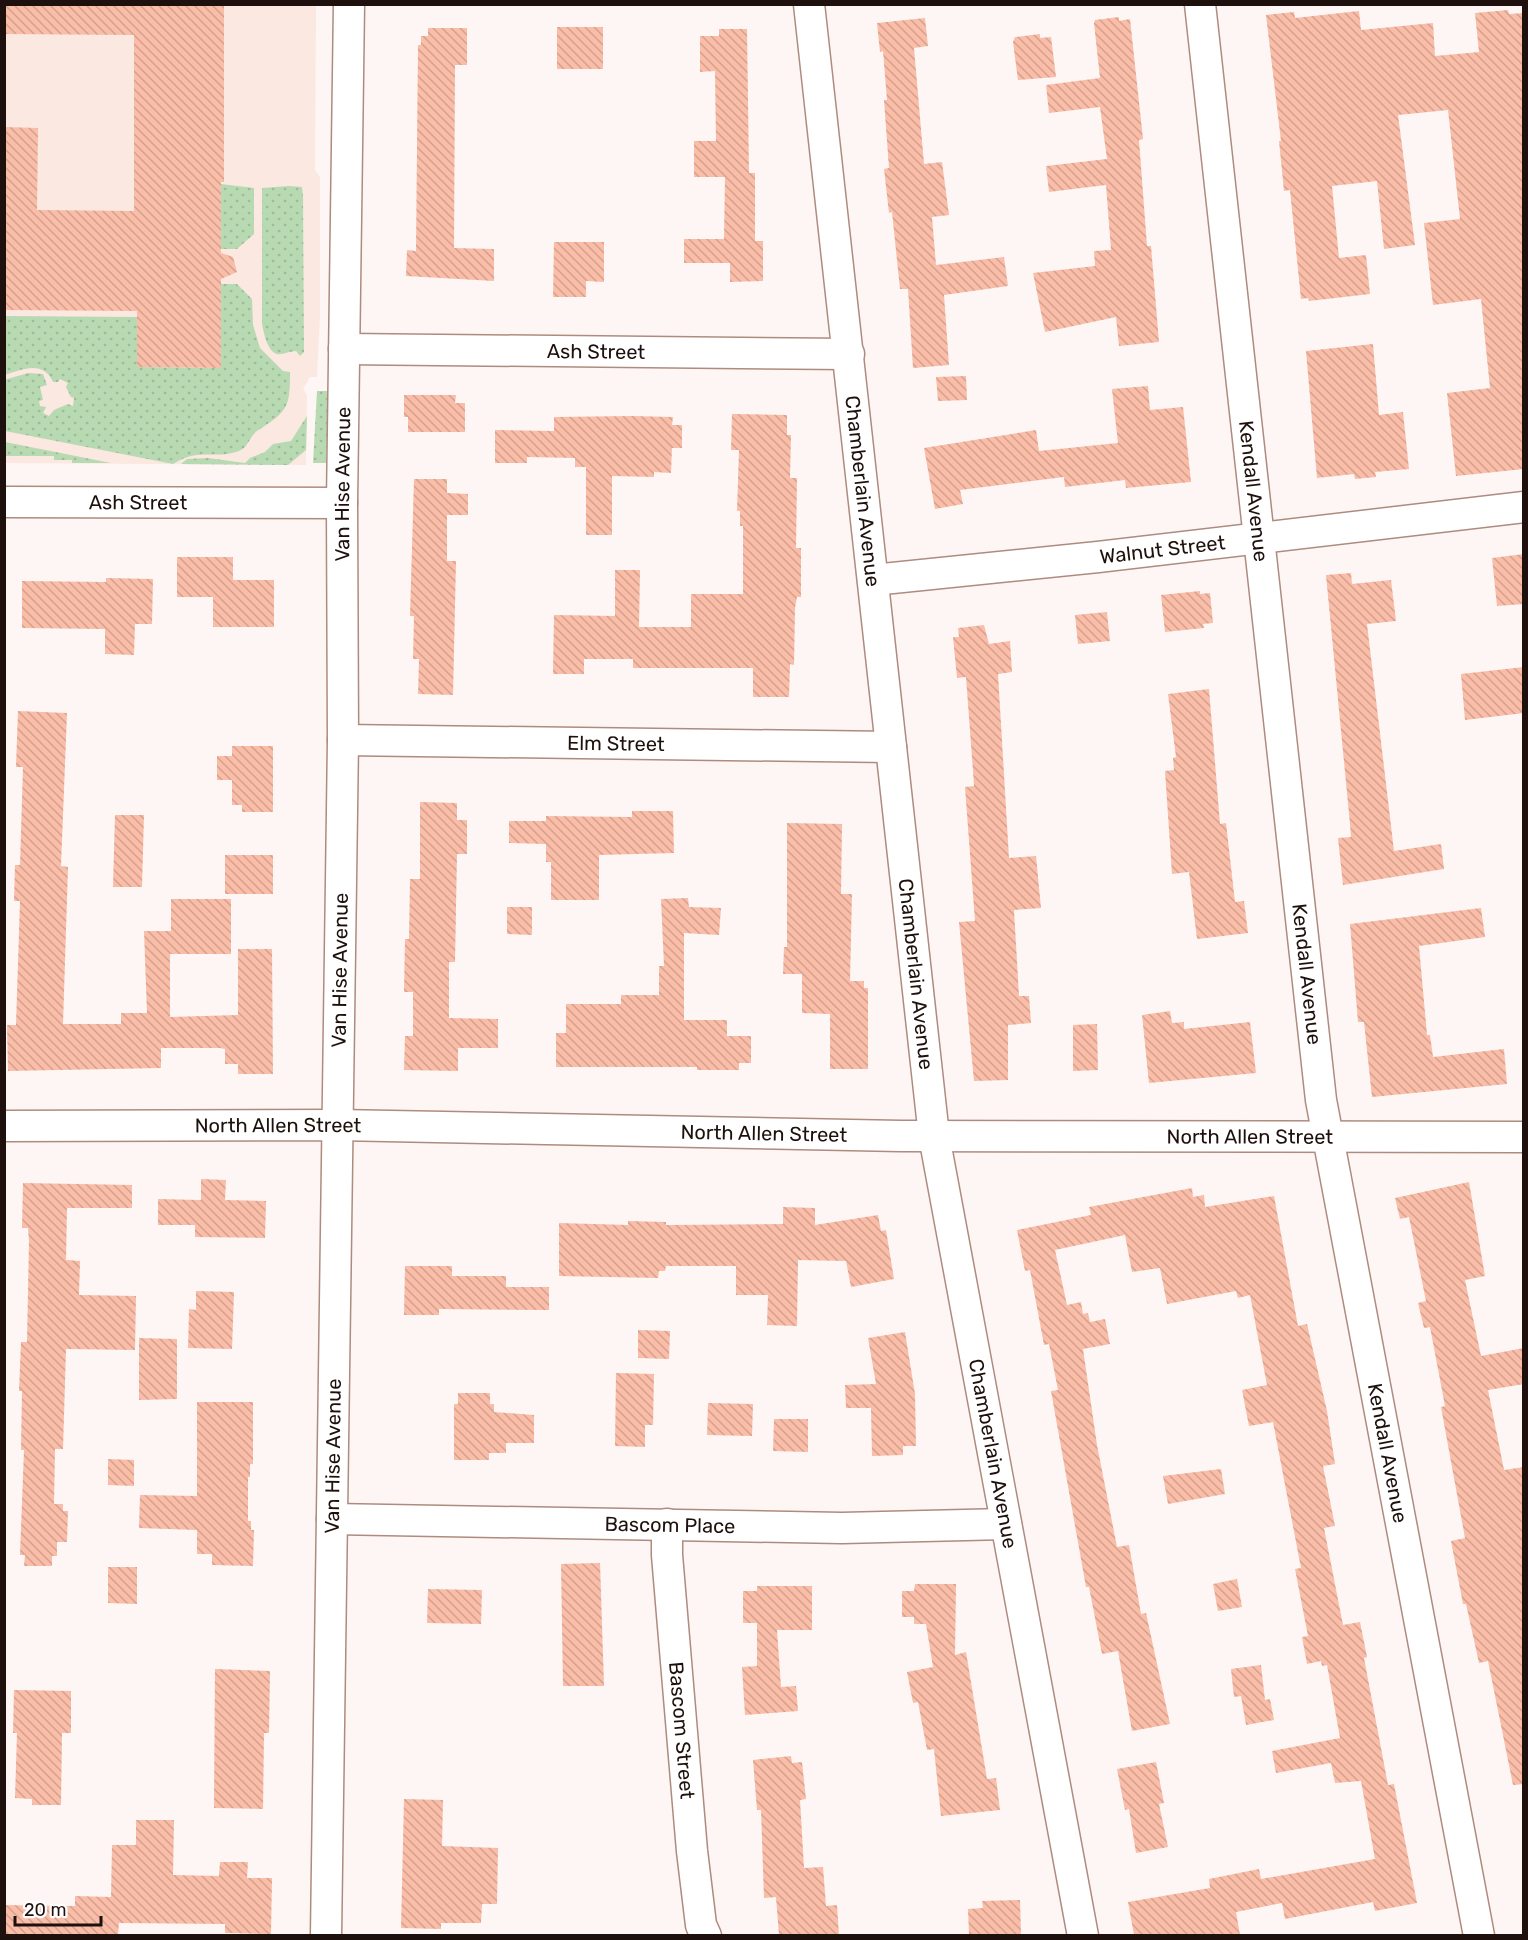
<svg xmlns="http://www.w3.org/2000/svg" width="1528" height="1940" viewBox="0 0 1528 1940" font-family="Rubik,sans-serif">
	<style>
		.built { fill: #fbe8e1 }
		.grass { fill: url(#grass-dots) }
		.building { fill: url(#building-back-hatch) }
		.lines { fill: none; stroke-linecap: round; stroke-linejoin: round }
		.minor-casing { stroke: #ae8b7f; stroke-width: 33 }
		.minor { stroke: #fff; stroke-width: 30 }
		.labels { text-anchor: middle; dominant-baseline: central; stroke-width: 4.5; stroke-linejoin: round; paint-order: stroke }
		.street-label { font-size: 20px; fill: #1e110d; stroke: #fff }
	</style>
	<defs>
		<pattern id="grass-dots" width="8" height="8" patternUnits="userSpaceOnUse" patternTransform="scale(1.5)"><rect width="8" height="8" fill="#b8dab2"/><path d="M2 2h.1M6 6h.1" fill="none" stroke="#9eba98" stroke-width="1.8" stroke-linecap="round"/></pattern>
		<pattern id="building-back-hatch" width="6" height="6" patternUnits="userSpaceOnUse" patternTransform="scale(1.5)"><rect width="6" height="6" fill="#f9bda8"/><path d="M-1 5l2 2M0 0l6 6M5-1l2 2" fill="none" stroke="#d5a18f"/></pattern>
	</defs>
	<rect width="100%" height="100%" fill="#fef6f4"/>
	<polygon class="built" points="5,5 316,5 315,170 320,177 320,314 317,377 310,377 303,389 307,395 306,465 5,463"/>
	<g class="grass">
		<polygon points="221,184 254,188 254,234 237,249 221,249"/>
		<path d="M289,186l13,1 1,10 1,155 -4,4 -4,-5c-5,0 -15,4 -19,3 -10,-3 -13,-21 -15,-30v-136z"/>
		<path d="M221,284h16l15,15 1,26 7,23 23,23 7,1c0,36 -2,39 -33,59 -7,5 -9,17 -18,20 -23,9 -40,-4 -66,13l-168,-33 -1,-51 24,-7 15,1 4,11 -7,2 3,13 -4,1 1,5 6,1 -3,6 6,3 5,-6 14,-6 5,2 1,-8 -3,-1 -5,-10 2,-4 -8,-4 -2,3h-5c-10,-22 -30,-13 -48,-7v-59l132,1 1,50 82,1z"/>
		<polygon points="317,391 329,391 326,463 313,463"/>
		<polygon points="307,416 306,450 288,465 181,464 187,459 208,458 245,463 250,458 265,452 273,444 291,441"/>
		<polygon points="4,442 5,442 111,463 72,463 72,460 54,460 54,456 5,456"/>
	</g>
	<g class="building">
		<polygon points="4,4 224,4 224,182 221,182 221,253 233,257 237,272 221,279 221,368 137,367 137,311 4,310 4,127 38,128 37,210 134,211 134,35 4,34"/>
		<polygon points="1508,10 1509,14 1524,13 1524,469 1456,476 1447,393 1490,388 1481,299 1433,305 1424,223 1460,219 1448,110 1398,115 1415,245 1384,249 1377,181 1332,186 1339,258 1366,255 1370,294 1309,301 1308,298 1301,299 1290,190 1284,191 1279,141 1281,141 1266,15 1294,12 1295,18 1359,11 1361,30 1433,23 1435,56 1479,52 1475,13"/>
		<polygon points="1119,17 1119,21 1130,19 1143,139 1139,140 1147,246 1151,246 1159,342 1119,346 1116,317 1045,332 1033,273 1095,266 1094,251 1111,250 1106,185 1049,192 1046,166 1107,159 1100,107 1049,113 1046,85 1100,78 1094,23 1095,20"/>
		<polygon points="925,18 928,46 914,48 924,164 942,162 949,215 932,217 936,265 1004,257 1008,286 944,295 949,365 913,368 908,289 900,289 892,212 889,213 884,169 889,168 884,100 887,100 883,51 880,52 877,23"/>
		<rect x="557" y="27" width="46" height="42"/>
		<polygon points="428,28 467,28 467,65 455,65 454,248 494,249 494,281 406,276 407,250 416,251 418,45 421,45 421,36 428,36"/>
		<polygon points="719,29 747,29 749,173 755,173 755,241 763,241 763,281 730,282 730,263 684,263 684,239 724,239 725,177 694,177 694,141 716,141 715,71 700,72 700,36 719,36"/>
		<polygon points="1040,34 1040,38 1051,37 1056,77 1018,80 1013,42 1015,37"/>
		<polygon points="554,242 604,242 604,282 586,281 586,297 553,297"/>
		<polygon points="1373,344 1379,415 1403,412 1409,469 1375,472 1376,477 1355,479 1354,474 1317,478 1306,351"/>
		<polygon points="966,376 967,400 938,401 936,377"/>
		<polygon points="1148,386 1150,410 1183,407 1191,482 1126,488 1125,480 1065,487 1064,477 960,490 963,504 935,509 924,448 1036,430 1039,451 1118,443 1112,389"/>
		<polygon points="404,395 456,395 455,403 465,403 465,432 408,432 408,417 404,417"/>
		<polygon points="732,414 787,415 787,435 791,435 790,478 797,478 796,548 801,548 801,597 797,597 795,608 794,665 790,664 789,697 753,697 753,668 633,668 633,659 584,659 584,674 553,674 554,615 615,616 615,570 640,570 639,627 691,627 691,594 743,594 743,526 740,526 740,511 737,511 739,450 731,450"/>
		<polygon points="632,416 673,417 672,425 682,425 682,448 672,448 671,473 654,472 654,477 612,476 612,535 586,535 586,467 575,467 575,458 527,457 527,463 495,463 495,430 554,431 554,417"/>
		<polygon points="414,479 447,479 447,493 468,494 468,515 447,515 447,561 456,561 453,695 418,694 419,659 413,659 414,616 410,616"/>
		<polygon points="1524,554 1524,604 1497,606 1492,558"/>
		<polygon points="177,557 233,557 233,580 274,580 274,627 213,627 213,597 177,597"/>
		<polygon points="1351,573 1352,584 1391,580 1396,621 1367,624 1394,851 1441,844 1444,869 1343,885 1338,838 1351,837 1350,824 1326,575"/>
		<polygon points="106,578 153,579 152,624 135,624 134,655 105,654 105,629 22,628 22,581 106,582"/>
		<polygon points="1200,591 1200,594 1210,593 1213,623 1203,624 1204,628 1165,632 1161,595"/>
		<polygon points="1107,612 1110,641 1078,644 1075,615"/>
		<polygon points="984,625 989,644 1010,641 1012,672 998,674 1009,858 1036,856 1041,908 1014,910 1019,996 1029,996 1031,1023 1008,1025 1008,1080 974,1081 959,922 975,921 965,787 974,786 973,771 966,677 957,678 953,637 959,637 958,628"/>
		<polygon points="1524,667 1524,713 1465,720 1461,674"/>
		<polygon points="1209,689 1220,824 1226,823 1235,902 1244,901 1248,933 1197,939 1189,872 1172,874 1165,771 1174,770 1173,758 1176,757 1168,694"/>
		<polygon points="18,711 67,713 61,866 68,867 63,1024 121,1024 121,1013 147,1013 144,931 171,931 171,899 231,899 231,954 170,954 170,1017 238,1015 238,949 272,949 273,1074 238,1074 238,1064 225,1064 225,1049 220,1048 161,1048 161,1068 8,1071 7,1025 16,1025 20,901 14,901 15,865 20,865 23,767 16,767"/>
		<polygon points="232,746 273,746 273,812 242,812 242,805 232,805 232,780 217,780 217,756 232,756"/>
		<polygon points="420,802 457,803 457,820 467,820 467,854 457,854 455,962 449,962 449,1018 498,1019 498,1048 458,1048 458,1071 404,1070 405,1036 413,1036 413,992 404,992 405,939 409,939 410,879 420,879"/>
		<polygon points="632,811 673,811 674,853 599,855 599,900 551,900 551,862 546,862 546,844 509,843 509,821 546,821 546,816 632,817"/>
		<polygon points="115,815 144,815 142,887 113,887"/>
		<polygon points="787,823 842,824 841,894 852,894 850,981 864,981 864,988 868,988 868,1069 830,1069 830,1014 802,1013 802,974 783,974 784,947 787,947"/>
		<rect x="225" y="855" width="48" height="39"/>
		<polygon points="688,898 689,907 721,908 719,935 684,933 684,1020 727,1020 727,1036 751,1036 751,1063 739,1063 739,1070 697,1070 697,1067 556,1067 556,1033 566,1033 566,1004 621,1004 621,995 659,995 659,966 664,966 661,899"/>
		<polygon points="507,907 532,907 532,935 507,934"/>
		<polygon points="1481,908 1485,937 1419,946 1427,1035 1430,1035 1433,1057 1504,1049 1507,1084 1372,1097 1364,1022 1358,1022 1350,924"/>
		<polygon points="1170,1011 1172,1023 1184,1022 1184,1029 1250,1022 1256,1073 1149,1083 1142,1015"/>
		<polygon points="1097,1024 1098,1070 1073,1071 1073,1025"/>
		<polygon points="201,1179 226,1180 225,1200 266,1201 265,1238 195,1237 195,1225 158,1225 158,1199 201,1200"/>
		<polygon points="1469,1182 1485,1276 1465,1280 1481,1356 1524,1348 1524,1384 1488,1390 1504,1470 1524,1467 1524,1784 1513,1785 1488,1661 1479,1663 1466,1604 1463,1604 1451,1541 1465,1538 1441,1407 1445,1406 1430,1327 1424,1328 1418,1303 1426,1301 1409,1217 1400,1219 1395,1198"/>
		<polygon points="23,1183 132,1185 132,1208 67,1208 66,1260 80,1261 79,1295 136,1296 135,1350 66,1349 63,1449 55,1449 54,1504 63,1504 63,1511 68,1511 67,1542 57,1542 57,1556 52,1556 52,1566 24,1566 25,1555 20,1555 24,1450 21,1450 22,1391 19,1391 21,1342 27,1342 29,1241 28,1228 22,1228"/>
		<polygon points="1192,1188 1193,1197 1204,1195 1205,1207 1274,1196 1298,1326 1307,1324 1327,1411 1335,1464 1323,1466 1335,1526 1324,1528 1343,1625 1360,1622 1367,1657 1364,1658 1388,1785 1394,1784 1417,1903 1375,1911 1373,1902 1285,1919 1282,1903 1236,1912 1240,1935 1134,1935 1128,1902 1210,1888 1209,1879 1259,1869 1261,1879 1375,1859 1361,1781 1335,1783 1331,1763 1276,1773 1272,1751 1340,1738 1327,1665 1322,1666 1321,1661 1307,1664 1302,1637 1308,1636 1295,1569 1301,1568 1273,1422 1249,1426 1242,1390 1267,1385 1250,1295 1238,1298 1236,1291 1167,1304 1160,1268 1132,1272 1125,1235 1055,1250 1067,1305 1081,1302 1083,1314 1088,1313 1090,1322 1105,1319 1110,1344 1083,1349 1097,1445 1117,1547 1129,1545 1141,1614 1146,1613 1170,1724 1132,1731 1118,1651 1102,1654 1089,1587 1086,1587 1051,1391 1058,1390 1049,1344 1044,1345 1030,1270 1025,1271 1017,1230 1091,1215 1089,1207"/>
		<polygon points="783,1207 815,1208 815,1225 878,1215 881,1231 886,1230 894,1279 851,1287 846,1261 798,1260 797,1326 767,1325 768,1295 736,1295 736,1266 666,1266 665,1271 659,1271 658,1278 559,1276 559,1223 628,1225 628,1221 666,1222 666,1225 783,1224"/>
		<polygon points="405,1266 452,1266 452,1276 506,1276 506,1287 549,1287 549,1310 439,1309 439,1315 404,1315"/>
		<polygon points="196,1291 234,1292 232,1349 188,1348 189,1309 196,1310"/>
		<polygon points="638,1330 670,1331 669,1359 638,1358"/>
		<polygon points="905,1332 915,1394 916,1446 903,1446 903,1455 872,1456 871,1408 846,1408 845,1385 876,1384 868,1338"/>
		<polygon points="139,1338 177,1339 177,1399 139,1400"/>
		<polygon points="616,1373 654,1374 653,1425 645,1425 645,1447 615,1446"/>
		<polygon points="458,1393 490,1393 490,1404 494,1404 494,1412 534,1415 534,1443 506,1443 506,1453 489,1453 489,1460 454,1460 454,1404 458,1404"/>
		<polygon points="197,1402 253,1402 253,1464 250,1464 250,1477 248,1477 248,1521 251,1521 251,1530 254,1530 253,1566 212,1565 212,1554 197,1554 197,1530 139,1528 140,1495 197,1496"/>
		<polygon points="708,1403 753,1404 752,1436 707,1435"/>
		<polygon points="774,1419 808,1419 808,1452 773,1451"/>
		<polygon points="108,1459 134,1460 134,1486 108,1485"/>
		<polygon points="1221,1469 1225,1494 1168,1504 1163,1476"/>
		<polygon points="600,1563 604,1686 563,1686 561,1564"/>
		<polygon points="108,1567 137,1567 137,1604 108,1603"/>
		<polygon points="1237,1579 1242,1607 1218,1611 1213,1584"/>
		<polygon points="915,1584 956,1584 955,1655 966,1652 987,1779 996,1778 1000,1810 941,1816 934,1749 927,1750 918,1702 913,1703 907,1672 933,1667 926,1624 914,1624 914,1617 902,1617 902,1591 914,1591"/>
		<polygon points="757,1586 812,1586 812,1630 777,1630 781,1687 796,1686 798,1711 745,1715 742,1667 757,1666 757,1623 743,1623 743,1591 757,1591"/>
		<polygon points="428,1589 482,1590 481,1624 427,1623"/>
		<polygon points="1261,1665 1265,1700 1270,1699 1274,1720 1246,1725 1241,1696 1234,1697 1231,1669"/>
		<polygon points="215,1669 270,1671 269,1733 264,1733 263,1809 214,1808"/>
		<polygon points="14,1690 71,1691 71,1733 62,1733 61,1805 32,1805 32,1799 15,1798 17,1733 13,1733"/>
		<polygon points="791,1756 792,1763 802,1762 806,1799 800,1800 804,1868 823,1867 826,1906 837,1905 839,1935 779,1935 776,1897 764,1898 761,1810 757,1810 753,1760"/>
		<polygon points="1156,1762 1164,1803 1159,1804 1168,1847 1136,1853 1129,1809 1125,1810 1117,1769"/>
		<polygon points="404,1799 443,1800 442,1846 498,1848 497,1904 482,1904 481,1923 441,1923 441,1929 401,1928"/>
		<polygon points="136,1820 174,1820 173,1875 219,1876 220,1862 248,1862 247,1878 272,1878 271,1934 225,1933 225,1924 119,1923 118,1935 4,1935 4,1905 75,1906 75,1896 111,1897 112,1845 136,1845"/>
		<polygon points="1020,1900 1021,1935 969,1935 968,1909 983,1908 982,1901"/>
	</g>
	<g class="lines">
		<g class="minor-casing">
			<g id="minor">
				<path id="s1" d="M809,4l125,1132 149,800"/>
				<path id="s2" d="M1200,4l121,1096 158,836"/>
				<path id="s3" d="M344,349l505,5"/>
				<path id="s4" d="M4,502l338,1"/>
				<path id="s5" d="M873,580l225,-23 426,-50"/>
				<path id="s6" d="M343,740l548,7"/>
				<path id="s7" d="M4,1126l333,-1 564,11 623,1"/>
				<path id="s8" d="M332,1519l510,9 164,-4"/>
				<path id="s9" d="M667,1524v31l25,296 9,74 5,11"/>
				<path id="s10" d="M326,1936l17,-1196 -1,-237 7,-499"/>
			</g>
		</g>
		<use href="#minor" class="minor"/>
	</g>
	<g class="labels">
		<g class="street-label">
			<text stroke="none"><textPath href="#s3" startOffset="252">Ash Street</textPath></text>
			<text stroke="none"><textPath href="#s10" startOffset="1452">Van Hise Avenue</textPath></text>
			<text stroke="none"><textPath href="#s1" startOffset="490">Chamberlain Avenue</textPath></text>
			<text stroke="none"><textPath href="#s2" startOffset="490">Kendall Avenue</textPath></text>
			<text stroke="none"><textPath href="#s4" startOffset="134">Ash Street</textPath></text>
			<text stroke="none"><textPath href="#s5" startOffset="291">Walnut Street</textPath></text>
			<text stroke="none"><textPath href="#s6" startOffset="273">Elm Street</textPath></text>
			<text stroke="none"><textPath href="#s10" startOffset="966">Van Hise Avenue</textPath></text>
			<text stroke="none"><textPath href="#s1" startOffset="976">Chamberlain Avenue</textPath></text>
			<text stroke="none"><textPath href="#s2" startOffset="976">Kendall Avenue</textPath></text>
			<text stroke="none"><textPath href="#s7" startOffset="274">North Allen Street</textPath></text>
			<text stroke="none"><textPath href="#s7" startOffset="760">North Allen Street</textPath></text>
			<text stroke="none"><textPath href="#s7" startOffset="1246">North Allen Street</textPath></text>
			<text stroke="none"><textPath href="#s1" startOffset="1462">Chamberlain Avenue</textPath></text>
			<text stroke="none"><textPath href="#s2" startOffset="1462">Kendall Avenue</textPath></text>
			<text stroke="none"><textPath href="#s10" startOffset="480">Van Hise Avenue</textPath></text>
			<text stroke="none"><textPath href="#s8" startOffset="338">Bascom Place</textPath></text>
			<text stroke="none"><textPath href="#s9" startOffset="207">Bascom Street</textPath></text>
		</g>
	</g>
	<rect width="1528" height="1940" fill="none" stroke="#1e110d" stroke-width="12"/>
	<path d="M15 1916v9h86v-9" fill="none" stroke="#1e110d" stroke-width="3"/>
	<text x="24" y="1916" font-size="18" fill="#1e110d" stroke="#ffffff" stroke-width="4.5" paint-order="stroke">20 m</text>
</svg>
